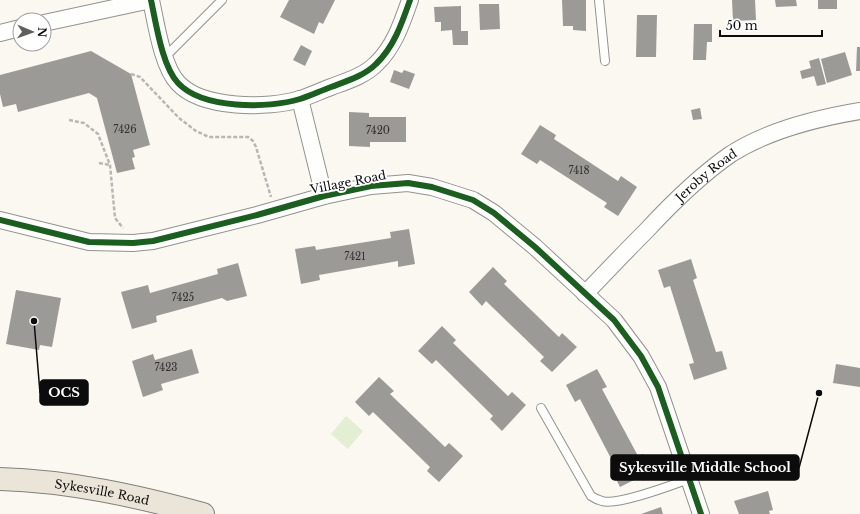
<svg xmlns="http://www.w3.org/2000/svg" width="860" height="514" viewBox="0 0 860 514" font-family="'Libre Baskerville',serif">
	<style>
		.green { fill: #e4eed2 }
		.building { fill: #9c9a96 }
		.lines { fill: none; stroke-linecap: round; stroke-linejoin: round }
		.lane-casing { stroke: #93928f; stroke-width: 10 }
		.street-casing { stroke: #93928f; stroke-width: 18 }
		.primary-casing { stroke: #80807c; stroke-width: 24 }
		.path { stroke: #b7b7b5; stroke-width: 2.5; stroke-dasharray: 4 2; stroke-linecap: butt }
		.lane { stroke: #fefefd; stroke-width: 8 }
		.street { stroke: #fefefd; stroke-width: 16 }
		.primary { stroke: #ebe5d9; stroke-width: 22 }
		.cycleway-casing { stroke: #fff; stroke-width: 8 }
		.cycleway { stroke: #1b5e20; stroke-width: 6 }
		.labels { text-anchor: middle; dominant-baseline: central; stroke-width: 4; stroke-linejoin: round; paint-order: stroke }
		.number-label { font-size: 10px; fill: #30302e }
		.street-label { font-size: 12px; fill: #0c0c0c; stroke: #fff }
		.leader { fill: none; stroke: #0c0c0c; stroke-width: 1.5 }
		.callout-dot { fill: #0c0c0c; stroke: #fff; stroke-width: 1.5 }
		.callout { fill: #0c0c0c; stroke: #0c0c0c; stroke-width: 1.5 }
		.callout-label { font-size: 13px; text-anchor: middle; font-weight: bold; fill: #fff }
	</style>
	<rect width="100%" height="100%" fill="#faf8f0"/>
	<polygon class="green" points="346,416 363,431 348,449 331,434"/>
	<g class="building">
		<polygon points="289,0 335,0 323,24 319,22 314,34 280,17"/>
		<polygon points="562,0 586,0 586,31 573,30 573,26 563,26"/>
		<polygon points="732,0 755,0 756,20 733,21"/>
		<polygon points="775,0 796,0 797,6 776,7"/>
		<rect x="818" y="0" width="19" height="9"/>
		<polygon points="479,4 499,4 500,29 480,30"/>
		<polygon points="461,6 461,31 468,31 468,45 453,45 452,30 441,31 441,22 435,22 434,7"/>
		<polygon points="637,15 657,15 656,57 636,57"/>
		<polygon points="694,24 712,24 712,42 707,42 706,60 693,60"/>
		<polygon points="301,45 312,51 305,66 293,60"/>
		<polygon points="857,47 860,47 860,71 856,71"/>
		<polygon points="91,51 131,74 150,145 133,150 135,157 132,158 135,169 117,173 97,98 89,93 18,112 16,104 3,107 0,94 0,75"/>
		<polygon points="845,52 852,75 827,83 821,59"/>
		<polygon points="819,58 826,84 817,86 814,76 802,79 800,71 811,68 809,61"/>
		<polygon points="394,70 402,73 404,70 415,74 409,89 390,82"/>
		<polygon points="700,108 702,119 693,120 691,110"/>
		<polygon points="349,112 369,113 369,117 406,117 406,142 370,142 370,147 349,146"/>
		<polygon points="540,125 556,135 554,139 618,181 621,176 637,187 618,216 604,207 607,203 540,160 537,164 521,154"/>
		<polygon points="409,229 415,264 398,267 398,261 319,275 320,280 301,284 295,249 315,246 316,250 391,238 390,232"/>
		<polygon points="691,259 697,278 693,280 716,352 722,351 727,369 694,380 689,364 694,363 670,286 664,288 658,270"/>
		<polygon points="238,263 247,296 227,301 222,298 156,316 157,322 132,329 121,292 148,285 150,293 218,274 217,269"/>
		<polygon points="493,267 507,281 504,284 559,337 562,333 577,347 552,372 540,361 544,357 486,301 482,306 469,292"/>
		<polygon points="16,290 61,298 52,347 40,345 39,350 6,344"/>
		<polygon points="442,326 456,340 453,343 508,396 512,392 526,405 502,431 490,419 493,416 436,360 432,364 418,351"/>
		<polygon points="192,349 199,373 161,384 163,390 143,397 132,361 153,354 155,360"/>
		<polygon points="836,364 860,368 860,387 833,383"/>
		<polygon points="597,369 607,387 602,389 638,456 643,454 652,471 620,487 613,473 617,470 580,399 575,402 566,385"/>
		<polygon points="379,377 394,391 390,394 445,447 449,443 463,456 439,482 427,471 430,467 373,412 369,416 355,402"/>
		<polygon points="768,491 773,510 769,511 770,514 739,514 734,501"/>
		<polygon points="661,507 663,514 641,514"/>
	</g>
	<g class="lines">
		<g class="lane-casing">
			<g id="lane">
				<polyline points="599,0 605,61"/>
				<polyline points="165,57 222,0"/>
				<path d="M541,408l50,88c3,2 7,4 11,5 15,5 70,-16 87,-22"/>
			</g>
		</g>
		<g class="street-casing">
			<g id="street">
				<path d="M151,0c5,23 11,66 27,83 24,26 90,26 122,16 10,-3 20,-8 31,-12 16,-6 33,-11 45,-23 18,-17 26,-41 34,-64"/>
				<polyline points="44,23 151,0"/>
				<polyline points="0,33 20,28"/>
				<polyline points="300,99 324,196"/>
				<polyline points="0,220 89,242 133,243 153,241 257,215 324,196 371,186 408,183 432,187 473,200 494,213 535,247 614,320 641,356 658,387 701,514"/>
				<path id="s1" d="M585,294c20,-21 40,-42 61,-63 26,-28 53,-55 85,-77 36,-23 87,-36 129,-43"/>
			</g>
		</g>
		<g class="primary-casing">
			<g id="primary">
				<path id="s2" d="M0,479c69,2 137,17 203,35"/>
			</g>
		</g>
		<g class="path">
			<polyline points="131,74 140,77 179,118 196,131 209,137 248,137 253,141 256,147 271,197"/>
			<polyline points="69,120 84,123 98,134 110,165 115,218 123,228"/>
			<polyline points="99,163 110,165"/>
		</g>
		<use href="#lane" class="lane"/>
		<use href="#street" class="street"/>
		<use href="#primary" class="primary"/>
		<g class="cycleway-casing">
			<g id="cycleway">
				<path d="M151,0c5,23 11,66 27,83 24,26 90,26 122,16 10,-3 20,-8 31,-12 16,-6 33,-11 45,-23 18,-17 26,-41 34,-64"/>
				<polyline points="0,220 89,242 133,243 153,241 257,215 324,196 371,186 408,183 432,187 473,200 494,213 535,247 614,320 641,356 658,387 701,514"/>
			</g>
		</g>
		<use href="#cycleway" class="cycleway"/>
	</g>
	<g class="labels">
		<g class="number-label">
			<text x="125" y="129">7426</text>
			<text x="378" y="130">7420</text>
			<text x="579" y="170">7418</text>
			<text x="355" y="256">7421</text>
			<text x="183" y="297">7425</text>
			<text x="166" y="367">7423</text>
		</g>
		<g class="street-label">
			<text stroke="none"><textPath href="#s1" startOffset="170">Jeroby Road</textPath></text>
			<text transform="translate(348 182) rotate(-11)">Village Road</text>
			<text stroke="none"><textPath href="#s2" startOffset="103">Sykesville Road</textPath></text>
		</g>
	</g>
	<path class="leader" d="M34 321L40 393M819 393L799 468"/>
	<g class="callout-dot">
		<circle cx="34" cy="321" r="4"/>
		<circle cx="819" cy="393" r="4"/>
	</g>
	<g class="callout">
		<rect x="40" y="380" width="48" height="25" rx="4"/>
		<rect x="611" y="455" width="188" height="25" rx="4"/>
	</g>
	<g class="callout-label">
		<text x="64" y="397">OCS</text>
		<text x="705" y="472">Sykesville Middle School</text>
	</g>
	<g transform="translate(32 32) rotate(92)"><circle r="19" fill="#ffffff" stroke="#9e9e9e"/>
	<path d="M0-3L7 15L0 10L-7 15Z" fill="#5f5f5c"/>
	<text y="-6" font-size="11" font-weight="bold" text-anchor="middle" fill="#0c0c0c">N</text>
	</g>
	<path d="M720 30v6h102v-6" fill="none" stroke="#0c0c0c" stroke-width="2"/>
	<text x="726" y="30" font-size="12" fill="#0c0c0c" stroke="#ffffff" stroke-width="3" paint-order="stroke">50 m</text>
</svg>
